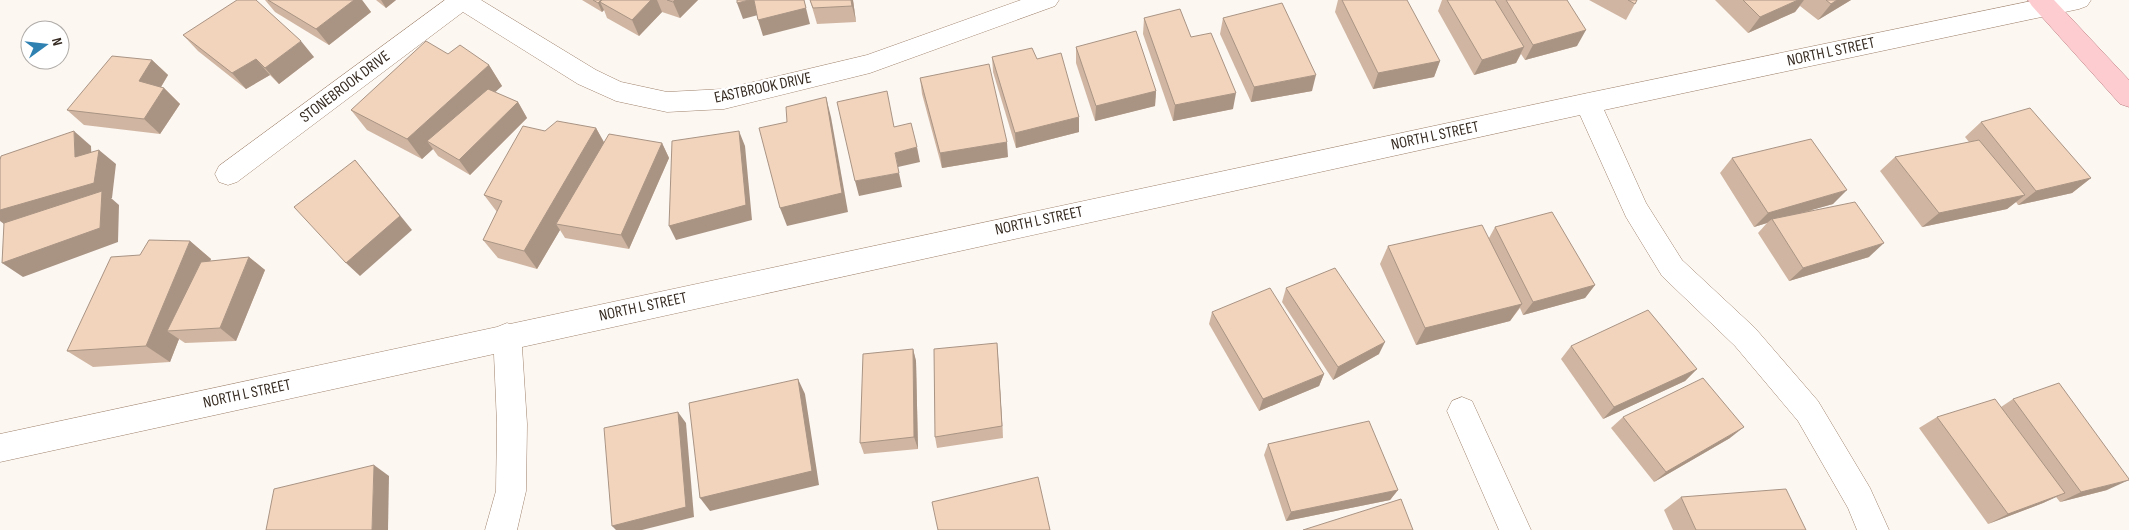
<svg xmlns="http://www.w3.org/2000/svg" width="2129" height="530" viewBox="0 0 2129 530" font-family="'Sofia Sans Condensed',sans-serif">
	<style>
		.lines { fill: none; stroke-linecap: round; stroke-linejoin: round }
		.minor-casing { stroke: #9f836d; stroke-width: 1 }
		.major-casing { stroke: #b77e7f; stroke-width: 1 }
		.minor { fill: #fff; fill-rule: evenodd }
		.major { fill: #fdccd0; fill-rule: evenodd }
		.wall { fill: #d0b6a2 }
		.shaded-wall { fill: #a99484 }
		.building { fill: #f2d4bc; stroke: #a99484 }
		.labels { text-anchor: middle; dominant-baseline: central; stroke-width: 5; stroke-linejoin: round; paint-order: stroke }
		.street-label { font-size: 16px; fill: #372c23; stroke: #fff }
	</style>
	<rect width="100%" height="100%" fill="#fdf7f2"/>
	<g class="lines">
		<g class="minor-casing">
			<g id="minor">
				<polygon points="445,0 481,0 596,70 621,82 667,92 724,89 867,55 1021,0 1059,0 1055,6 870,73 724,109 667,112 616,101 578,84 463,12 237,182 228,185 219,182 215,174 219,166"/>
				<polygon points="2036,0 2091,0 2087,6 2079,9 1604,110 1646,203 1682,260 1755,328 1818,401 1870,488 1889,530 1857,530 1848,508 1798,421 1735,346 1662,276 1626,217 1580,115 522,347 527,424 526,491 517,530 485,530 496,491 497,424 494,354 0,462 0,434 497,327 507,323 510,324 1588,93"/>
				<polygon points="1462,397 1472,401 1531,530 1499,530 1447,411 1452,401"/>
			</g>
		</g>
		<g class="major-casing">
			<polygon id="major" points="2028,0 2054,0 2129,80 2129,107 2120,104 2032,6"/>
		</g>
		<use href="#minor" class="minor"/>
		<use href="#major" class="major"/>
	</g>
	<g class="wall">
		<polygon points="265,0 362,0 371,12 329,45 275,12"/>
		<polygon points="376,0 396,0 386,8"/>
		<polygon points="582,0 698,0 680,18 662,12 639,36 607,18 604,10 602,12"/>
		<polygon points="810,0 853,0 856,22 817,24"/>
		<polygon points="1338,0 1384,0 1440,61 1434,77 1373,89 1335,12"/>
		<polygon points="1442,0 1567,0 1577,46 1525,60 1521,54 1516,63 1474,75 1438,11"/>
		<polygon points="1589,0 1637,0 1626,20"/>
		<polygon points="1715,0 1851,0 1818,20 1800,6 1795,12 1748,33"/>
		<polygon points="1144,18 1191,37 1233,109 1173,121 1143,34"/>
		<polygon points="1223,18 1312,91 1251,102 1220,34"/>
		<polygon points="183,35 314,57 279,84 270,75 246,89 198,51"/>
		<polygon points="1076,47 1156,91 1155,106 1095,121 1076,63"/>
		<polygon points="448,54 489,65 502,86 494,92 518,102 527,118 470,175 438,156 433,149 422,159 367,130 351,110"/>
		<polygon points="992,57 1037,59 1079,132 1016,148 993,72"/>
		<polygon points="152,60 168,75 161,87 164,88 180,104 160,134 84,125 67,110"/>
		<polygon points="920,78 1008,157 942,168 922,94"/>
		<polygon points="1981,122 2091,178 2072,193 2018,205 2016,202 2007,209 1922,227 1880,171 1895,157 1969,142 1965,137"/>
		<polygon points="596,128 604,142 662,143 669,158 629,249 565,238 560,230 537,269 498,258 483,240 497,212 484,195 545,131"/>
		<polygon points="1732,158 1833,204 1811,210 1869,257 1789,281 1758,233 1767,223 1754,227 1720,173"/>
		<polygon points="1495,227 1595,285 1585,298 1523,315 1520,308 1510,321 1416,345 1380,264 1388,246 1489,238"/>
		<polygon points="190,241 211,259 210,261 249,257 265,270 236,341 185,343 179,339 170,362 93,367 67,351 140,255"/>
		<polygon points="1286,288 1379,354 1333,380 1282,302"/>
		<polygon points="1212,312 1324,374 1319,386 1259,411 1209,324"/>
		<polygon points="997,343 1003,438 937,448 935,437"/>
		<polygon points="1571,346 1697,369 1685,381 1603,419 1561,359"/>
		<polygon points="913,349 916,361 918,449 864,454 860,443"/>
		<polygon points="2013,399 2107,490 2060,502 2056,497 2043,503 1988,524 1919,428 1937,417 2001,407"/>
		<polygon points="1623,417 1730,438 1654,482 1611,428"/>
		<polygon points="1268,444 1398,490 1390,500 1286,521 1264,455"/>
		<polygon points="1681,497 1806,530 1673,530 1664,510"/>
	</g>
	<g class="shaded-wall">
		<polygon points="354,0 362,0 371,12 329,45 316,29"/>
		<polygon points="381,0 396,0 386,8"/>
		<polygon points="601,0 600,2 604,10 602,12 598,3"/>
		<polygon points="651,0 657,0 662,12 639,36 632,20"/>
		<polygon points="675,0 698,0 680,18 673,2"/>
		<polygon points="749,0 754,0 758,15 743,19 737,3"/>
		<polygon points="804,0 810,24 763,36 758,20"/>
		<polygon points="851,0 853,0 856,22 852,6"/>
		<polygon points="1798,0 1804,0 1795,12 1748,33 1760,17"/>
		<polygon points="1837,0 1851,0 1818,20 1831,4"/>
		<polygon points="1586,30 1577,46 1525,60 1533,45"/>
		<polygon points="301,41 314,57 279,84 265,68"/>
		<polygon points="1524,47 1516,63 1474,75 1482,60"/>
		<polygon points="256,59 270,75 246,89 232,73"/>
		<polygon points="152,60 168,75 155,97 139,81"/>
		<polygon points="1440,61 1434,77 1373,89 1378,73"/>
		<polygon points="489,65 502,86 436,146 427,141 433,149 422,159 407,139"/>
		<polygon points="1316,75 1312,91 1251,102 1254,87"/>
		<polygon points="164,88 180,104 160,134 144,119"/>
		<polygon points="1156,91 1155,106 1095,121 1096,106"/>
		<polygon points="1236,93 1233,109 1173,121 1175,105"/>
		<polygon points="826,97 831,117 848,212 787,226 780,208"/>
		<polygon points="518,102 527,118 470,175 459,160"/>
		<polygon points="1079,117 1079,132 1016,148 1015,133"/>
		<polygon points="596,128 607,148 556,224 560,230 537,269 524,251"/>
		<polygon points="74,131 91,146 92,171 75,157"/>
		<polygon points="739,131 745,146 752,220 676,240 669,226"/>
		<polygon points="1007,142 1008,157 942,168 940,153"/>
		<polygon points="662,143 669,158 629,249 621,235"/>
		<polygon points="917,147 920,162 898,167 895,153"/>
		<polygon points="99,150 116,164 112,198 111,198 119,205 118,242 23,277 2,263 8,227 0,221 0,210"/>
		<polygon points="355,160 412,230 360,276 346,263"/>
		<polygon points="899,173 902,187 859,196 855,181"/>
		<polygon points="2091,178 2072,193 2018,205 2036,191"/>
		<polygon points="1847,190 1833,204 1773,221 1772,219 1767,223 1754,227 1768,213"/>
		<polygon points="2025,195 2007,209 1922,227 1939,213"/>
		<polygon points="190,241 211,259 183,330 167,331 179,339 170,362 146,346"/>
		<polygon points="1884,243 1869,257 1789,281 1803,268"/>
		<polygon points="249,257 265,270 236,341 220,328"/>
		<polygon points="1595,285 1585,298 1523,315 1533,302"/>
		<polygon points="1522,304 1510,321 1416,345 1425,328"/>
		<polygon points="1385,342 1379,354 1333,380 1338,367"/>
		<polygon points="997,343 998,355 1003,438 1002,426"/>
		<polygon points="913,349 916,361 918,449 914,437"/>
		<polygon points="1697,369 1685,381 1603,419 1614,407"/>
		<polygon points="1324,374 1319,386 1259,411 1263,399"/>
		<polygon points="798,379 805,394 819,485 710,511 700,498"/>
		<polygon points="678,412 686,423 694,517 642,530 616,530 612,526"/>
		<polygon points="1744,427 1730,438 1654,482 1666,472"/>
		<polygon points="374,465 389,476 388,530 372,530"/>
		<polygon points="2129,480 2107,490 2060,502 2081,492"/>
		<polygon points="1398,490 1390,500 1286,521 1291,512"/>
		<polygon points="2065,493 2043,503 1988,524 2008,514"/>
	</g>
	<g class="building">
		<polygon points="237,0 256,0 301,41 265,68 256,59 232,73 183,35"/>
		<polygon points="268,0 354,0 316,29"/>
		<polygon points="593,0 601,0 598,3"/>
		<polygon points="602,0 651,0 632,20 600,2"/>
		<polygon points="667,0 675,0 673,2"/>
		<polygon points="737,0 749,0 737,3"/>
		<polygon points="754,0 804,0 806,8 758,20"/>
		<polygon points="810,0 851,0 852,6 813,8"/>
		<polygon points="1342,0 1407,0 1440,61 1378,73"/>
		<polygon points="1447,0 1495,0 1524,47 1482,60"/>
		<polygon points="1506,0 1567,0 1586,30 1533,45"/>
		<polygon points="1628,0 1637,0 1635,4"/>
		<polygon points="1743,0 1798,0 1760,17"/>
		<polygon points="1826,0 1837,0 1831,4"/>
		<polygon points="1282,3 1316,75 1254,87 1223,18"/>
		<polygon points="1180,9 1191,37 1211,33 1236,93 1175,105 1144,18"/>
		<polygon points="1136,31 1156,91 1096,106 1076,47"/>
		<polygon points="426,41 448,54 460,45 489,65 407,139 351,110"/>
		<polygon points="1032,48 1037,59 1061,53 1079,117 1015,133 992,57"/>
		<polygon points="112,56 152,60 139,81 164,88 144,119 67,110"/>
		<polygon points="989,64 1007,142 940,153 920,78"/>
		<polygon points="488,89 518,102 459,160 427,141"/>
		<polygon points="887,91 894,127 911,123 917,147 895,153 899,173 855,181 837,102"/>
		<polygon points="826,97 842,193 780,208 759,128 787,122 786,107"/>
		<polygon points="2030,108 2091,178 2036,191 1981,122"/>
		<polygon points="557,121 596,128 524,251 483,240 502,201 484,195 523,126 545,131"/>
		<polygon points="74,131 75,157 99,150 94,183 0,210 0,160 1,156"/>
		<polygon points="739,131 746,205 669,226 672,141"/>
		<polygon points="609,134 662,143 621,235 556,224"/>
		<polygon points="1811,139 1847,190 1768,213 1732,158"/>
		<polygon points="1979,140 2025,195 1939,213 1895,157"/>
		<polygon points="355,160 400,216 346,263 294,207"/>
		<polygon points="102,191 100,228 2,263 4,223"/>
		<polygon points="1855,202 1884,243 1803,268 1772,219"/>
		<polygon points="1552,212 1595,285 1533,302 1495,227"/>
		<polygon points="1482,225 1522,304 1425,328 1388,246"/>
		<polygon points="149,240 190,241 146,346 67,351 111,257 140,255"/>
		<polygon points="249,257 220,328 167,331 201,262"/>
		<polygon points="1335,268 1385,342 1338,367 1286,288"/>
		<polygon points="1270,288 1324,374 1263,399 1212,312"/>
		<polygon points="1648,310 1697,369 1614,407 1571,346"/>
		<polygon points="997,343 1002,426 935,437 934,349"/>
		<polygon points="913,349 914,437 860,443 863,354"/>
		<polygon points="1703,378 1744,427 1666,472 1623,417"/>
		<polygon points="798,379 812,471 700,498 689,403"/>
		<polygon points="2059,383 2129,479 2129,480 2081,492 2013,399"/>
		<polygon points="1995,399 2065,493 2008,514 1937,417"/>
		<polygon points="678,412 686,507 612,526 604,428"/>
		<polygon points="1369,421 1398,490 1291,512 1268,444"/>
		<polygon points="374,465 372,530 266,530 274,489"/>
		<polygon points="1038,477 1050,530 938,530 932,502"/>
		<polygon points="1786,489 1806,530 1696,530 1681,497"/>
		<polygon points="1401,499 1413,530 1303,530"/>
	</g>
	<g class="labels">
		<g class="street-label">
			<text transform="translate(1831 52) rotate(-12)">NORTH L STREET</text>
			<text transform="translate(345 87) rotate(-37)">STONEBROOK DRIVE</text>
			<text transform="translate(763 88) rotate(-12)">EASTBROOK DRIVE</text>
			<text transform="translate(1435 136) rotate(-12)">NORTH L STREET</text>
			<text transform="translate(1039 221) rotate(-12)">NORTH L STREET</text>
			<text transform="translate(643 307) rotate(-12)">NORTH L STREET</text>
			<text transform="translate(247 394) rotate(-12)">NORTH L STREET</text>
		</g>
	</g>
	<g transform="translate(45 45) rotate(75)"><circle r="24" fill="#ffffff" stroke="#afaba7"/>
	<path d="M0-4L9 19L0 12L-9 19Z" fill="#2f81b2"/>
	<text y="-8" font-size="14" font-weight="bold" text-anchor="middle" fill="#372c23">N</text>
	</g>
</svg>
